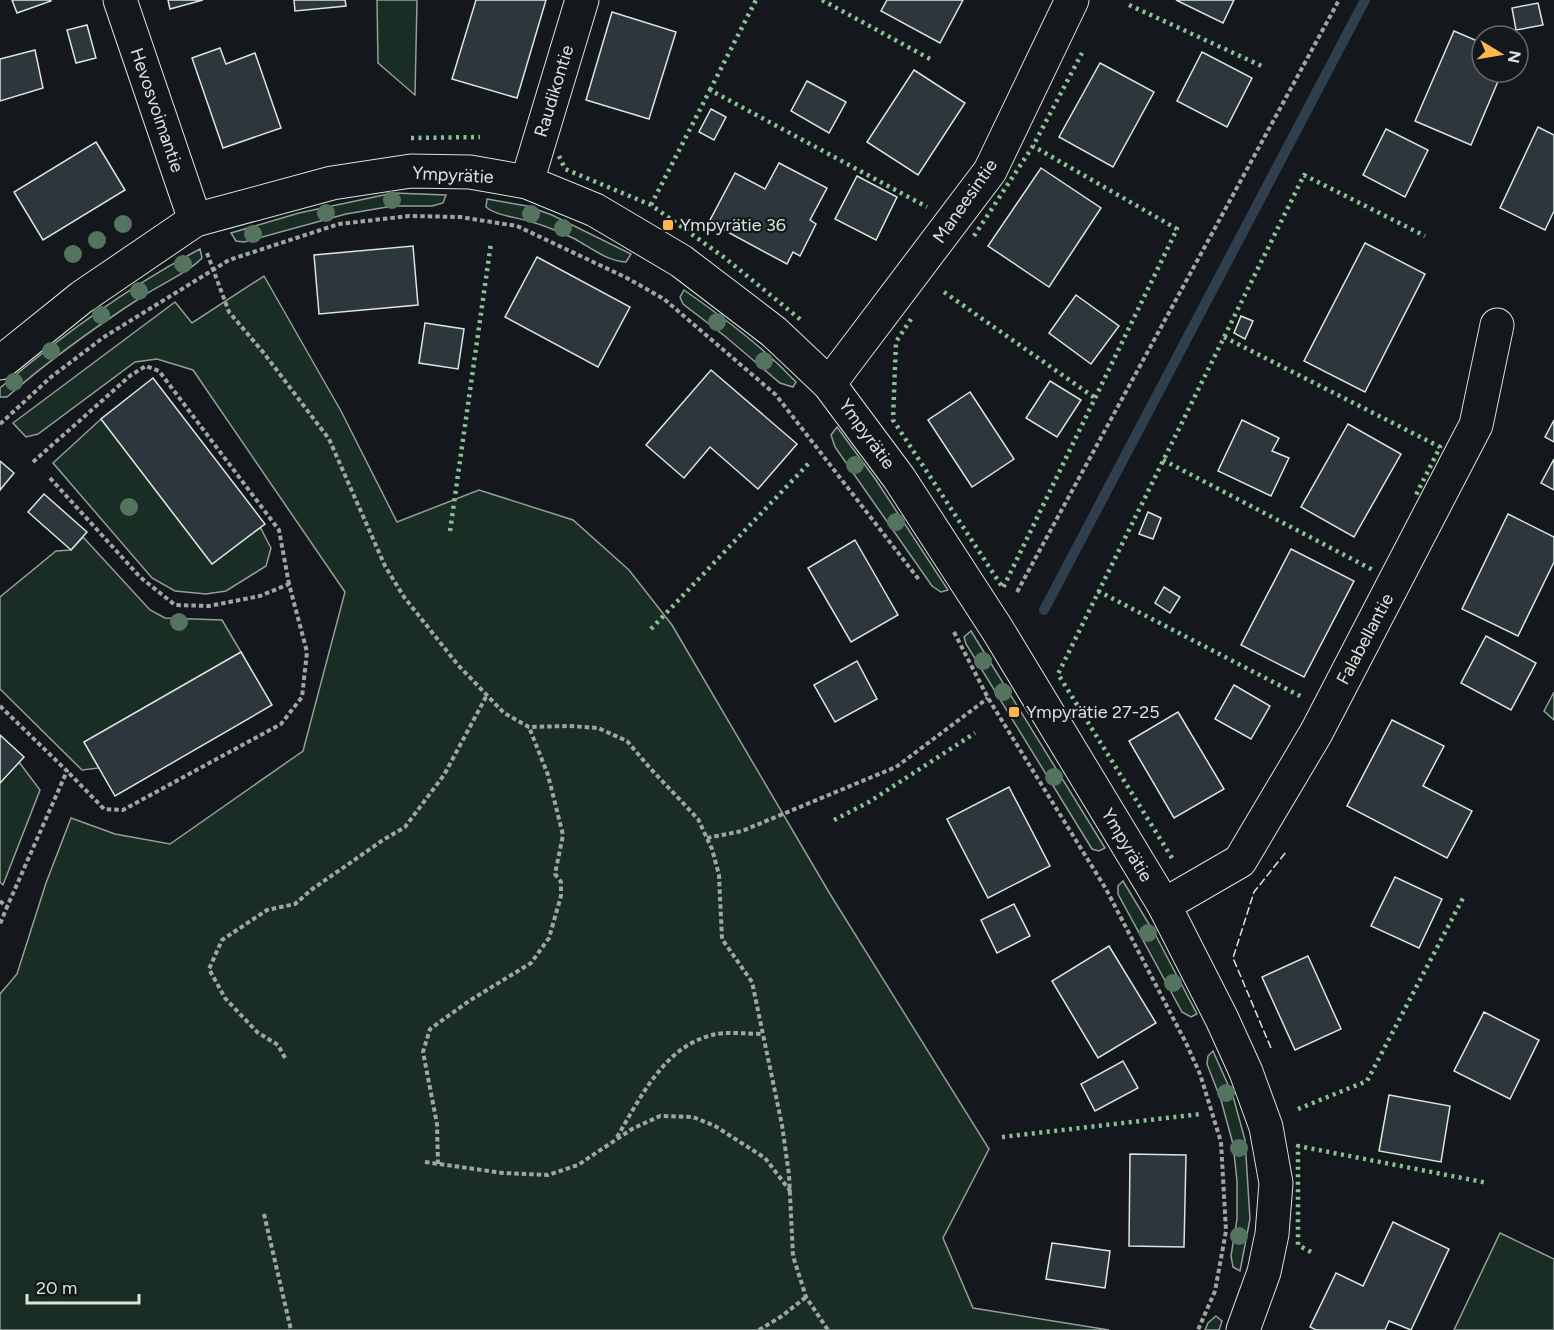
<svg xmlns="http://www.w3.org/2000/svg" width="1554" height="1330" viewBox="0 0 1554 1330" font-family="Figtree,sans-serif">
	<style>
		.green { fill: #1a2d24; stroke: #939e99; stroke-width: 1.5 }
		.lines { fill: none; stroke-linecap: round; stroke-linejoin: round }
		.stream { stroke: #2f3f4d; stroke-width: 10 }
		.building { fill: #2c363c; stroke: #d8e6dc; stroke-width: 1.5 }
		.minor-casing { stroke: #d8e6dc; stroke-width: 35 }
		.tertiary-casing { stroke: #d8e6dc; stroke-width: 35 }
		.path { stroke: #9da8a2; stroke-width: 4; stroke-dasharray: 4.5 3; stroke-linecap: butt }
		.minor { stroke: #14181c; stroke-width: 33 }
		.tertiary { stroke: #14181c; stroke-width: 33 }
		.hedge { stroke: #8ac095; stroke-width: 4.5; stroke-dasharray: 3 4.5; stroke-linecap: butt }
		.fence { stroke: #d8e6dc; stroke-width: 1.5; stroke-dasharray: 8 3; stroke-linecap: butt }
		.tree { fill: #55745f }
		.poi-dot { fill: #ffb74d; stroke: #14181c; stroke-width: 2 }
		.labels { text-anchor: middle; dominant-baseline: central; stroke-width: 4.5; stroke-linejoin: round; paint-order: stroke }
		.street-label { font-size: 18px; fill: #d8e6dc; stroke: #14181c }
		.poi-label { font-size: 18px; fill: #d8e6dc; stroke: #14181c; text-anchor: start }
	</style>
	<rect width="100%" height="100%" fill="#14181c"/>
	<g class="green">
		<polygon points="377,0 417,0 415,95 378,63"/>
		<polygon points="393,193 446,195 443,203 432,206 393,206 346,214 244,242 236,241 231,233 299,213"/>
		<path d="M487,199l40,7 25,9 79,39 -5,8c-19,-1 -35,-14 -51,-23 -13,-6 -26,-12 -40,-16 -15,-6 -37,-6 -49,-16z"/>
		<path d="M200,249l2,9c-14,15 -43,27 -62,40 -46,30 -91,62 -133,99h-7v-9c62,-53 128,-101 200,-139z"/>
		<polygon points="264,276 341,411 397,522 479,490 573,520 629,570 672,625 830,894 989,1149 943,1238 973,1308 1109,1330 0,1330 0,994 17,974 46,883 71,818 115,834 170,844 303,751 345,592 193,370 157,359 135,362 38,434 26,437 13,423 175,302 192,323"/>
		<path d="M684,290c40,28 78,56 112,92l-3,5 -13,-4 -54,-46 -43,-33 -3,-7z"/>
		<polygon points="101,419 212,564 260,527 271,548 266,566 226,591 206,594 175,591 152,578 53,463"/>
		<polygon points="837,427 876,480 948,590 941,592 932,586 835,447 831,435"/>
		<polygon points="83,537 150,610 165,618 222,620 241,652 84,742 99,768 82,770 0,689 0,597 56,551 71,550"/>
		<polygon points="971,631 1105,848 1099,851 1092,849 966,644 964,637"/>
		<polygon points="1554,692 1554,720 1544,711"/>
		<polygon points="19,762 40,790 3,885 0,882 0,783"/>
		<polygon points="1123,881 1155,934 1197,1014 1191,1017 1182,1012 1118,894 1118,886"/>
		<polygon points="1213,1051 1233,1096 1245,1140 1250,1219 1240,1271 1233,1267 1231,1256 1237,1219 1237,1181 1233,1144 1221,1100 1207,1064 1208,1056"/>
		<polygon points="1500,1233 1554,1259 1554,1330 1454,1330"/>
		<polygon points="1216,1316 1222,1321 1219,1330 1205,1330 1208,1323"/>
	</g>
	<g class="lines">
		<polyline class="stream" points="1044,610 1365,0"/>
	</g>
	<g class="building">
		<polygon points="12,0 50,0 51,1 17,13"/>
		<polygon points="168,0 203,0 170,9"/>
		<polygon points="294,0 345,0 346,6 295,11"/>
		<polygon points="476,0 546,0 517,98 452,79"/>
		<polygon points="887,0 963,0 940,43 881,11"/>
		<polygon points="1176,0 1234,0 1223,23"/>
		<polygon points="1538,3 1543,25 1516,30 1512,8"/>
		<polygon points="612,12 676,32 649,119 586,100"/>
		<polygon points="87,25 96,58 76,63 67,30"/>
		<polygon points="1454,31 1482,43 1482,72 1502,72 1471,145 1415,121"/>
		<polygon points="220,48 226,64 255,53 281,128 223,148 192,58"/>
		<polygon points="35,50 43,88 0,101 0,59"/>
		<polygon points="1202,52 1252,78 1227,127 1177,101"/>
		<polygon points="1100,63 1154,92 1113,167 1059,137"/>
		<polygon points="914,70 965,103 918,175 867,142"/>
		<polygon points="807,81 846,102 829,133 791,111"/>
		<polygon points="711,109 726,117 714,140 699,132"/>
		<polygon points="1538,127 1554,135 1554,211 1545,230 1500,208"/>
		<polygon points="1386,129 1428,150 1405,197 1363,175"/>
		<polygon points="96,142 125,190 43,240 14,192"/>
		<polygon points="779,163 827,188 810,220 816,224 800,256 793,252 787,264 709,222 735,173 765,189"/>
		<polygon points="1041,168 1101,208 1049,287 988,246"/>
		<polygon points="857,176 897,197 876,240 835,219"/>
		<polygon points="1365,243 1425,274 1365,392 1304,361"/>
		<polygon points="413,246 418,305 319,314 314,255"/>
		<polygon points="537,257 630,307 598,367 505,317"/>
		<polygon points="1076,295 1119,326 1091,364 1049,333"/>
		<polygon points="1241,316 1253,321 1245,339 1234,333"/>
		<polygon points="425,323 464,329 458,369 419,363"/>
		<polygon points="711,370 797,444 758,489 710,447 684,478 646,445"/>
		<polygon points="153,378 265,524 212,564 101,419"/>
		<polygon points="1050,381 1081,400 1057,437 1026,418"/>
		<polygon points="970,392 1014,459 972,487 928,420"/>
		<polygon points="1242,420 1279,438 1272,451 1289,458 1271,496 1218,471"/>
		<polygon points="1554,420 1554,442 1545,437"/>
		<polygon points="1348,424 1401,454 1354,537 1301,507"/>
		<polygon points="1554,459 1554,490 1541,483"/>
		<polygon points="0,461 14,473 0,490"/>
		<polygon points="44,494 87,532 71,550 28,512"/>
		<polygon points="1148,512 1161,518 1153,539 1139,534"/>
		<polygon points="1508,514 1554,537 1554,562 1518,636 1462,609"/>
		<polygon points="855,540 898,615 851,642 808,568"/>
		<polygon points="1291,549 1354,581 1304,677 1241,645"/>
		<polygon points="1164,587 1180,597 1170,613 1155,603"/>
		<polygon points="1486,636 1536,663 1511,710 1461,683"/>
		<polygon points="241,652 272,705 115,796 84,742"/>
		<polygon points="857,661 877,699 835,722 814,685"/>
		<polygon points="1234,685 1270,706 1251,739 1215,719"/>
		<polygon points="1178,712 1224,789 1174,818 1129,741"/>
		<polygon points="1392,720 1444,746 1423,786 1472,811 1447,858 1347,806"/>
		<polygon points="0,735 24,757 0,783"/>
		<polygon points="1009,787 1050,866 988,898 947,819"/>
		<polygon points="1395,877 1442,899 1419,948 1371,926"/>
		<polygon points="1014,904 1030,936 997,953 981,920"/>
		<polygon points="1109,946 1156,1023 1098,1058 1052,981"/>
		<polygon points="1308,956 1341,1029 1295,1050 1262,977"/>
		<polygon points="1484,1012 1539,1040 1510,1099 1454,1071"/>
		<polygon points="1123,1061 1138,1088 1095,1111 1081,1084"/>
		<polygon points="1389,1095 1450,1106 1441,1162 1379,1151"/>
		<polygon points="1130,1154 1186,1155 1184,1247 1129,1246"/>
		<polygon points="1393,1222 1449,1249 1411,1330 1389,1321 1385,1330 1316,1330 1310,1327 1336,1273 1363,1286"/>
		<polygon points="1052,1243 1110,1251 1105,1288 1046,1279"/>
	</g>
	<g class="lines">
		<g class="minor-casing">
			<g id="minor">
				<polyline points="120,0 195,220"/>
				<polyline points="527,182 582,0"/>
				<polyline points="829,384 990,171 1072,0"/>
				<polyline points="1164,905 1240,861 1316,733 1476,425 1497,325"/>
			</g>
		</g>
		<g class="tertiary-casing">
			<polyline id="tertiary" points="0,363 82,297 195,220 332,183 411,171 470,172 527,182 595,210 681,261 774,332 829,384 899,478 997,629 1164,905 1222,1019 1246,1072 1266,1127 1276,1183 1272,1234 1264,1272 1243,1330"/>
		</g>
		<g class="path">
			<polyline points="207,253 229,312 263,352 329,439 385,566 404,597 458,665 504,713 529,727 569,726 598,728 627,741 650,768 698,819 712,849 719,875 722,939 752,982 782,1125 789,1175 793,1256 806,1297 828,1330"/>
			<polyline points="0,424 51,377 104,337 229,260 339,224 409,216 460,217 517,226 627,278 664,299 776,395 920,581"/>
			<polyline points="33,462 131,375 146,366 159,371 279,530 289,584"/>
			<polyline points="50,478 140,577 175,605 209,606 260,596 289,584 307,652 302,697 281,724 123,810 104,809 67,771"/>
			<polyline points="1017,592 1339,0"/>
			<polyline points="954,632 988,698 1106,889 1186,1043 1200,1074 1221,1142 1226,1231 1215,1291 1198,1330"/>
			<polyline points="0,706 67,771 7,907"/>
			<polyline points="707,838 742,831 896,767 988,698"/>
			<polyline points="0,901 7,907 0,924"/>
			<polyline points="285,1058 278,1045 257,1032 225,998 209,969 222,940 267,910 295,904 311,890 383,840 405,827 444,775 487,695"/>
			<path d="M617,1137c24,-40 47,-90 95,-102 15,-4 35,-1 51,-1"/>
			<polyline points="425,1162 503,1173 548,1175 578,1165 632,1129 660,1116 693,1117 715,1126 765,1158 791,1192"/>
			<polyline points="438,1164 437,1124 423,1052 430,1029 469,1001 531,963 549,938 561,896 561,882 555,874 563,835 548,775 529,727"/>
			<polyline points="264,1214 291,1330"/>
			<polyline points="759,1330 782,1316 806,1297"/>
		</g>
		<use href="#minor" class="minor"/>
		<use href="#tertiary" class="tertiary"/>
		<g class="hedge">
			<polyline points="822,0 930,59"/>
			<polyline points="1129,5 1264,67"/>
			<polyline points="710,90 756,0"/>
			<polyline points="411,138 480,137"/>
			<polyline points="559,156 565,169 651,205 725,258 801,320"/>
			<polyline points="651,205 710,90 927,207"/>
			<polyline points="974,236 1033,146 1082,53"/>
			<polyline points="944,292 1095,398"/>
			<polyline points="911,319 896,342 893,420 1003,588 1177,229 1033,146"/>
			<polyline points="1224,337 1440,447 1415,497"/>
			<polyline points="1163,460 1373,570"/>
			<polyline points="450,531 491,243"/>
			<polyline points="1098,591 1304,698"/>
			<polyline points="651,629 810,462"/>
			<polyline points="834,820 869,802 975,733"/>
			<polyline points="1172,858 1058,674 1304,175 1425,236"/>
			<polyline points="1298,1109 1367,1081 1463,898"/>
			<polyline points="1002,1137 1201,1114"/>
			<polyline points="1311,1252 1298,1245 1298,1146 1488,1183"/>
		</g>
		<polyline class="fence" points="1271,1048 1233,958 1254,892 1286,852"/>
	</g>
	<g class="tree">
		<circle cx="392" cy="200" r="9"/>
		<circle cx="326" cy="213" r="9"/>
		<circle cx="531" cy="214" r="9"/>
		<circle cx="123" cy="224" r="9"/>
		<circle cx="563" cy="228" r="9"/>
		<circle cx="253" cy="234" r="9"/>
		<circle cx="97" cy="240" r="9"/>
		<circle cx="73" cy="254" r="9"/>
		<circle cx="183" cy="264" r="9"/>
		<circle cx="139" cy="291" r="9"/>
		<circle cx="101" cy="315" r="9"/>
		<circle cx="717" cy="322" r="9"/>
		<circle cx="51" cy="351" r="9"/>
		<circle cx="764" cy="361" r="9"/>
		<circle cx="14" cy="382" r="9"/>
		<circle cx="855" cy="465" r="9"/>
		<circle cx="129" cy="507" r="9"/>
		<circle cx="896" cy="522" r="9"/>
		<circle cx="179" cy="622" r="9"/>
		<circle cx="983" cy="661" r="9"/>
		<circle cx="1003" cy="692" r="9"/>
		<circle cx="1054" cy="777" r="9"/>
		<circle cx="1148" cy="933" r="9"/>
		<circle cx="1173" cy="983" r="9"/>
		<circle cx="1226" cy="1093" r="9"/>
		<circle cx="1239" cy="1148" r="9"/>
		<circle cx="1239" cy="1236" r="9"/>
	</g>
	<g class="poi-dot">
		<rect x="662" y="219" width="12" height="12" rx="3"/>
		<rect x="1008" y="706" width="12" height="12" rx="3"/>
	</g>
	<g class="labels">
		<g class="street-label">
			<text transform="translate(554 91) rotate(-73)">Raudikontie</text>
			<text transform="translate(157 110) rotate(71)">Hevosvoimantie</text>
			<text transform="translate(453 175) rotate(3)">Ympyrätie</text>
			<text transform="translate(965 201) rotate(-55)">Maneesintie</text>
			<text transform="translate(867 434) rotate(54)">Ympyrätie</text>
			<text transform="translate(1365 639) rotate(-62)">Falabellantie</text>
			<text transform="translate(1127 845) rotate(59)">Ympyrätie</text>
		</g>
		<g class="poi-label">
			<text x="680" y="225">Ympyrätie 36</text>
			<text x="1026" y="712">Ympyrätie 27-25</text>
		</g>
	</g>
	<g transform="translate(1500 54) rotate(101)"><circle r="28" fill="#14181c" stroke="#626a69" stroke-width="1.5"/>
	<path d="M0-4.5L10 22L0 15L-10 22Z" fill="#ffb74d"/>
	<text y="-9" font-size="16" font-weight="bold" text-anchor="middle" fill="#d8e6dc">N</text>
	</g>
	<path d="M27 1294v9h112v-9" fill="none" stroke="#d8e6dc" stroke-width="3"/>
	<text x="36" y="1294" font-size="18" fill="#d8e6dc" stroke="#14181c" stroke-width="4.5" paint-order="stroke">20 m</text>
</svg>
